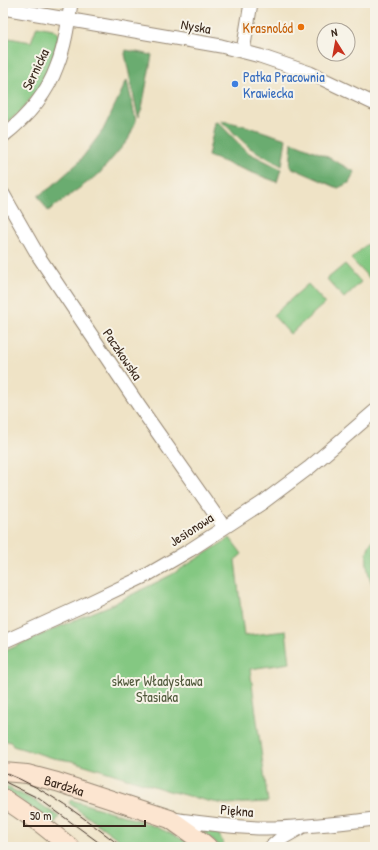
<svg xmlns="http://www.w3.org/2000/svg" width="378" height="850" viewBox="0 0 378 850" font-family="'Patrick Hand',sans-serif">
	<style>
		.green { fill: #84c882; stroke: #607950 }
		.forest { fill: #6bac70; stroke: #536b47 }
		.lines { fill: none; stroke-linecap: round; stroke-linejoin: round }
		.street-casing { stroke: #958672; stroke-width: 15 }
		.secondary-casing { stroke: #958672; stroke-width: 20 }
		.street { stroke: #fff; stroke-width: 13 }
		.secondary { stroke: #fce5d0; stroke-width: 18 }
		.tram { stroke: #3b2a1e; stroke-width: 1 }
		.food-dot { fill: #e8710a; stroke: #f7f3e8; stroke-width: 1.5 }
		.shop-dot { fill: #3f7fe0; stroke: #f7f3e8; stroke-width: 1.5 }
		.labels { text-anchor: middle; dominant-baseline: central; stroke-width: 4; stroke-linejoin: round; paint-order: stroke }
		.street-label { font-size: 14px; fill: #3b2a1e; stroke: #f7f3e8 }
		.food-label { font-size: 14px; fill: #c56008; stroke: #f7f3e8; text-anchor: end }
		.shop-label { font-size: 14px; fill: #366cbe; stroke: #f7f3e8; text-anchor: start }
		.park-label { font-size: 14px; fill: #51593c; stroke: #f7f3e8 }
	</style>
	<rect width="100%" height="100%" fill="#f7f3e8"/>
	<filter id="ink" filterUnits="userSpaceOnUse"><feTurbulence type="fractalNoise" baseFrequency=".025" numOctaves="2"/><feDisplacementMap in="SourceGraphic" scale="8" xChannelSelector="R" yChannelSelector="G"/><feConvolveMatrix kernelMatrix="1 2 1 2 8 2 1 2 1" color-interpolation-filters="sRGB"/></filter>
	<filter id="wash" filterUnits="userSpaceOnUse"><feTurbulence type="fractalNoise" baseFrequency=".012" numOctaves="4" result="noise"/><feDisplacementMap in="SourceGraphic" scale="16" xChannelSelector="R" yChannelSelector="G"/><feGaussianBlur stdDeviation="0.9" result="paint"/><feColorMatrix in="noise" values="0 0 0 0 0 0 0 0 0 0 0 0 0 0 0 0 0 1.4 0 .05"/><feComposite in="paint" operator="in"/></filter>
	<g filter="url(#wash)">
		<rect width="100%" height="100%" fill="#efe3c6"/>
		<g class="green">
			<polygon points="37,26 53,29 58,34 58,38 54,55 41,86 19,113 3,125 3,37 31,42"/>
			<polygon points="367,244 375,253 375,284 351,259"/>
			<polygon points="345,264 361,282 344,298 327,279"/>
			<polygon points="308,284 325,303 290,334 273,315"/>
			<polygon points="230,538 242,554 235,560 244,636 286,631 290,663 250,669 268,802 225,804 208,801 169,791 72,761 53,758 13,746 11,742 3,740 3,652 79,618 109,606 171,575"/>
			<path d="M375,538v52c-8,-15 -14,-40 0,-52z"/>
			<polygon points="3,785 39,803 59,817 54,824 3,788"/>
			<path d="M71,800c42,13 87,23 124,47h-66l-59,-43 -1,-2z"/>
			<polygon points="204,830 218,832 225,847 221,847 203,832"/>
		</g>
		<g class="forest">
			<polygon points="126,50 152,55 142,108 138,117 125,54"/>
			<polygon points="127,80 136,121 128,140 99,174 48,211 38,196 50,188 79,162 103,130"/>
			<polygon points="220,120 246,126 286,139 282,166 250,148"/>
			<polygon points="215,122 218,122 247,152 281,169 277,182 208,156"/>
			<polygon points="292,142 324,155 355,172 349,183 338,188 290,167"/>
		</g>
	</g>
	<g filter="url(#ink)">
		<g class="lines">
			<g class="street-casing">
				<g id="street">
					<polyline points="3,8 221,46 260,56 310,73 375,104"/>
					<polyline points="243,51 251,3"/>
					<path d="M3,136c23,-18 44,-42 54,-70 8,-20 11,-42 14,-63"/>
					<polyline points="3,194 39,257 139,406 224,527"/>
					<polyline points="3,642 80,607 147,575 190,550 262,503 310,467 375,411"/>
					<path d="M172,819c31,4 62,9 94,9 36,0 73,-5 109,-9"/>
					<polyline points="271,847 279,840 300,828"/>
				</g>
			</g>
			<g class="secondary-casing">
				<g id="secondary">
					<path id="s1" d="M3,772l24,2 30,8 113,37 31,22 7,6"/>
					<polyline points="3,798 41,824 70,847"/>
				</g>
			</g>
			<use href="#street" class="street"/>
			<use href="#secondary" class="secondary"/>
			<g class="tram">
				<path d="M3,772c45,17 82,47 119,75"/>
				<polyline points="3,781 38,798 105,847"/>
			</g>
		</g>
	</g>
	<circle class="food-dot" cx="301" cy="27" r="4"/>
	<circle class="shop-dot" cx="235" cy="84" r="4"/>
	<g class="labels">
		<g class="street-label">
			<text transform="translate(196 26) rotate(10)">Nyska</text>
			<text transform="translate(35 69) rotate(-64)">Sernicka</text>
			<text transform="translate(123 354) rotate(56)">Paczkowska</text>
			<text transform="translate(191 529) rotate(-33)">Jesionowa</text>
			<text stroke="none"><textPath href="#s1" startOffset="63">Bardzka</textPath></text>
			<text transform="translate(237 810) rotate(5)">Piękna</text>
		</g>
		<g class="food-label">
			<text x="293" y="27">Krasnolód</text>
		</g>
		<g class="shop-label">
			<text x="243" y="76">Patka Pracownia<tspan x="243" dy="16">Krawiecka</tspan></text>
		</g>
		<g class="park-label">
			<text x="157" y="680">skwer Władysława<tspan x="157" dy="16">Stasiaka</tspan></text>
		</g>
	</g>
	<rect width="378" height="850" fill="none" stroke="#f7f3e8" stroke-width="16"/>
	<g transform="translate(336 42) rotate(349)"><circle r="19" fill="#f7f3e8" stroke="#aca397"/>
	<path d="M0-3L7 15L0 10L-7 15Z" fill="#c8321e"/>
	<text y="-6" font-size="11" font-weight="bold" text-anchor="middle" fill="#3b2a1e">N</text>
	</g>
	<path d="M24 820v6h121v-6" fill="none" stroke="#3b2a1e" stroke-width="2"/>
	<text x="30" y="820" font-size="12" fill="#3b2a1e" stroke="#f7f3e8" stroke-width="3" paint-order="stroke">50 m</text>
</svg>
